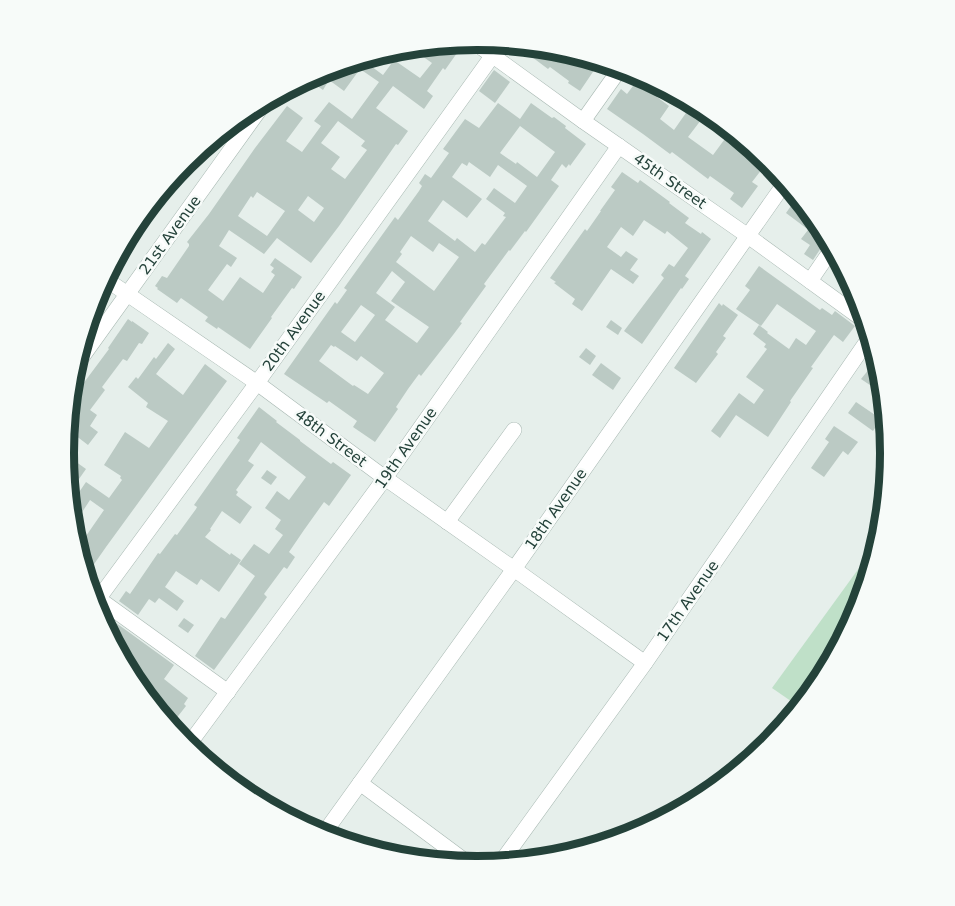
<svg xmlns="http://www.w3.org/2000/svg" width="955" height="906" viewBox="0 0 955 906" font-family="'DejaVu Sans',sans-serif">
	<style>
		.green { fill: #bfe0c8 }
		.building { fill: #bbcac4; fill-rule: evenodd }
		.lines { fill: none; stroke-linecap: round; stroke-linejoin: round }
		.minor-casing { stroke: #a8b8b2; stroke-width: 16 }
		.minor { stroke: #fff; stroke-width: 15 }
		.labels { text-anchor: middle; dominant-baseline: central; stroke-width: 5; stroke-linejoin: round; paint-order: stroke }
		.street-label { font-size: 15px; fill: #24423a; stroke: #f7fbf9 }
		.rim { fill: none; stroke: #24423a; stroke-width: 8 }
	</style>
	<rect width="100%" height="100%" fill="#e6efeb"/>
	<polygon class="green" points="883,535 860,612 822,683 801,708 772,688"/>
	<g class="building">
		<path d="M442,42l15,11 -12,17 -2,-2 -16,23 6,5 -9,13 -31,-23 -17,22 32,23 -10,14 -2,-1 -57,82 -28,37 -34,-25 -13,16 -35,-24 -10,16 18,12 -6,9 -4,-3 -19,26 15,11 17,-24 23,16 12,-18 -4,-3 3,-4 -4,-3 5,-7 27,19 -8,12 -2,-1 -21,29 1,1 -22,31 -32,-22 -1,2 -12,-8 3,-4 -27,-19 -4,5 -20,-14 1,-1 -3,-2 7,-10 5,2 22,-32v-2l-2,-2 22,-28 46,-66 32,-42 16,12 -17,23 16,11 19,-26 -7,-5 15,-19 23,17 27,-37 -19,-13 -16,22 -15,-11 -6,10 -17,-12 13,-8 31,-9 5,4 5,-7 23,17 11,-15 26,18 12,-15 -24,-17zM338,121l27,20 -4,5 6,4 -22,29 -14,-10 9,-12 -19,-14zM257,192l28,19 -18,25 -29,-20 13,-20 2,2zM308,196l16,12 -10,14 -16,-12z"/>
		<polygon points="512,42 546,46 562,57 568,50 601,60 580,91 568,83 569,81 550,67 548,69"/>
		<polygon points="494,70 510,82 495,103 479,91"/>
		<polygon points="642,74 664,86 657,97 669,106 660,119 674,130 688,110 701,120 688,137 713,155 727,136 738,144 736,147 756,162 758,158 766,164 752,182 758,186 742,208 730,199 734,193 710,176 708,179 672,152 670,154 643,134 607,109 621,89 627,94"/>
		<path d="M498,103l22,16 11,-16 21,15 2,-1 12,9 -1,2 21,16 -16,22 -1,-2 -3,4 -4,-4 -11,16 8,6 -33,46 -1,-1 -15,20 -1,-1 -25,34 2,2 -26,36 2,1 -9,12 -32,41 -2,-2 -11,15 -12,18 2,2 -23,33 -22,-15 4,-6 -28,-20 -2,2 -43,-29 51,-72 2,2 10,-14 -3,-2 51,-71 3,3 21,-29 3,-5 -3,-3 6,-9 6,4 18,-25 -6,-4 22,-30 14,9zM520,126l35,26 -18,25 -20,-15 -1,2 -16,-11zM469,162l21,15 8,-12 29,21 -12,17 -21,-15 -8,11 19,14 -2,3 3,1 -21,28 -3,-2 -7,9 -18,-14 -2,3 -27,-20 15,-21 24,18 15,-19 -30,-22 10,-14 5,3zM411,236l22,16 6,-9 20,14 -25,34 -38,-29 6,-8 -2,-2zM392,271l13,11 -14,19 38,26 -12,16 -32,-23 10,-13 -19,-14zM361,305l14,10 -20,27 -14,-10zM331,345l3,2 1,-1 22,15 4,-5 23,17 -16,21 -14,-9 -1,1 -34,-25z"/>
		<polygon points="195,151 199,154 157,209 159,210 153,218 136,241 134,240 121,259 116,256 133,223 185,160"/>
		<polygon points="622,172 638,183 640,180 670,202 669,203 689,218 685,223 701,234 702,232 711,239 685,276 689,279 682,289 681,288 642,344 624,331 664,278 661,275 669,264 674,267 688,248 667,231 665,234 644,220 633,236 621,227 607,247 621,257 626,251 638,259 630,270 639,276 633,284 611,269 582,311 572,304 575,299 554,283 556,282 550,278 585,229 587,231 601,211 600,211 615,190 611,187"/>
		<polygon points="800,197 814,214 814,217 806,228 786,213 793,203 795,205"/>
		<polygon points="808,230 825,242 813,260 804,254 810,245 801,239"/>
		<polygon points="759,266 820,310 822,308 832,315 835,311 855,326 843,342 834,335 811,367 813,368 790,401 791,402 768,437 736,415 720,438 711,431 739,393 754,404 764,390 746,377 767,349 764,347 766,344 753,334 759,325 768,332 767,333 789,349 796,338 806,345 816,331 777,304 761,326 736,309 750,290 745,286"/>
		<polygon points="719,303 722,306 723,304 738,315 723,336 726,338 716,352 718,354 696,383 674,368"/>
		<polygon points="128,319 132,322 132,321 149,333 142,344 139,343 127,361 123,359 102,387 105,390 90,410 97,415 90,426 98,432 88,445 75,435 64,452 68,404 109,349 108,348"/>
		<polygon points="611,320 622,328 618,335 606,327"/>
		<polygon points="168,343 175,349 156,374 183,395 205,364 227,381 106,547 92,567 95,569 86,581 77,549 104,510 90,500 71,529 69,507 86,482 109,498 122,480 120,478 121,476 104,465 125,432 149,448 168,421 146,407 148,403 128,387 136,377 138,379 154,357 156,359"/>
		<polygon points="586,348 596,356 590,365 579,357"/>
		<polygon points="879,357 884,373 886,396 861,379"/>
		<polygon points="601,363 621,378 613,390 592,375"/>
		<polygon points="856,402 881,419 873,431 848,413"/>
		<polygon points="259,407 277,421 276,422 300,440 300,441 331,464 333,462 351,475 329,506 324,502 304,530 289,552 295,557 287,569 284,567 264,594 267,597 214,670 195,656 221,617 225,619 255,576 239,564 254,544 269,554 283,535 275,529 281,520 265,508 277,491 289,500 306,477 261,442 248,461 254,465 236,490 238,492 236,495 252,507 240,524 222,511 210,529 211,530 205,537 230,555 231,553 241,560 219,592 201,579 197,585 176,571 165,587 184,601 177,611 159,598 155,603 149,599 138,615 119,601 126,591 130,594 158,553 160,554 175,534 177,535 196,509 197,507 194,505 240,440 237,438"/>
		<polygon points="834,426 858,442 848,455 843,451 824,477 811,468 829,442 825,439"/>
		<polygon points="72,459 86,469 79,479 65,470"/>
		<polygon points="267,470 277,477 271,485 261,478"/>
		<polygon points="184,618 194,625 188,633 178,626"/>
		<polygon points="112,620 174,665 164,679 188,698 184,704 186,706 175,720 158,707 157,709 151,705 133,683 105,630"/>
	</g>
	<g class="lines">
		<g class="minor-casing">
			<g id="minor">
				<polyline points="471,40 583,121 748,236 869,324"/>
				<polyline points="583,121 622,66"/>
				<polyline points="104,278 257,383 385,478 514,569 645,663"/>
				<polyline points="810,281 834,246"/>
				<polyline points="72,371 268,98"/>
				<polyline points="447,522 514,430"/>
				<polyline points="99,599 228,692"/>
				<polyline points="93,606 257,383 493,55"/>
				<polyline points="187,747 385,478 619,146"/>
				<polyline points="360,783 473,867"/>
				<polyline points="322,836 514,569 787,180"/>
				<polyline points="499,865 645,663 872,334"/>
			</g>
		</g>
		<use href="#minor" class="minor"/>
	</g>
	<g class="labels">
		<g class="street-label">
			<text transform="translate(670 181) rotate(35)">45th Street</text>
			<text transform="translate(170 235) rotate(-54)">21st Avenue</text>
			<text transform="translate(294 331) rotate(-54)">20th Avenue</text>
			<text transform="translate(331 438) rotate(37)">48th Street</text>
			<text transform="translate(406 448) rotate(-55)">19th Avenue</text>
			<text transform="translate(556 509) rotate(-55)">18th Avenue</text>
			<text transform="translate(688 601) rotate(-55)">17th Avenue</text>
		</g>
	</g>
	<path d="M0 0H955V906H0ZM74 453a403 403 0 1 1 806 0a403 403 0 1 1-806 0Z" fill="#f7fbf9" fill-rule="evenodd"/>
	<path class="rim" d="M74 453a403 403 0 1 1 806 0a403 403 0 1 1-806 0Z"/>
</svg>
